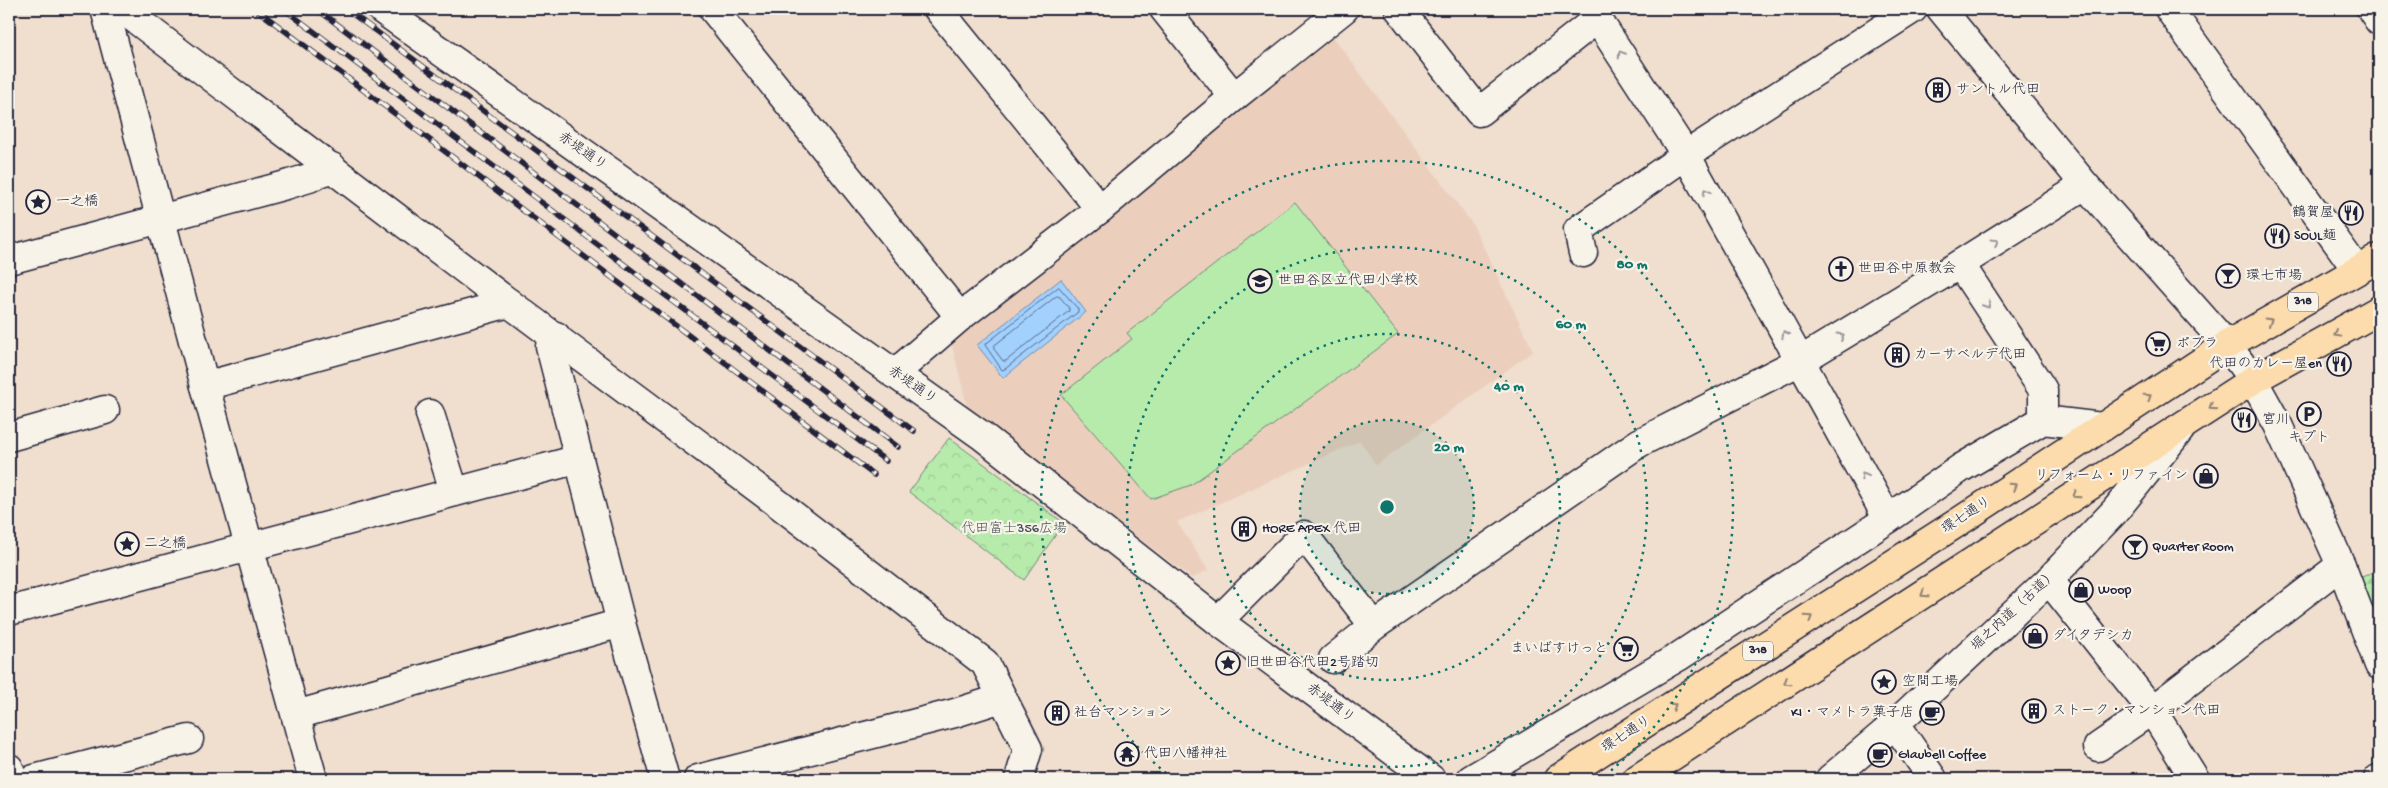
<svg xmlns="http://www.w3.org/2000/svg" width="2388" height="788" viewBox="0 0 2388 788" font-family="'Gochi Hand','Klee One',sans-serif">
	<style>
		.built { fill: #ebcfbc }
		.forest { fill: url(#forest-firs); stroke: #6c8674 }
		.park { fill: url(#park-crowns); stroke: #6c8674 }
		.garden { fill: #b7ebac; stroke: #6c8674 }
		.water { fill: #a2d1fe; stroke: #6f8bb0 }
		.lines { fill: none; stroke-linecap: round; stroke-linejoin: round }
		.shore { stroke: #556889; stroke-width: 1 }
		.minor-casing { stroke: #22223b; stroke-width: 31 }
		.major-casing { stroke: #22223b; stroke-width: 31 }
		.minor { stroke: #f7f3e8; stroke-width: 28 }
		.major { stroke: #fcdcac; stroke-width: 28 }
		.rail-casing { stroke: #22223b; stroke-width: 5.5 }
		.rail { stroke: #f7f3e8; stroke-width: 4; stroke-dasharray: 11; stroke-linecap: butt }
		.oneway { stroke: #97959a }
		.oneway2 { stroke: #8f7f74 }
		.ring { fill: none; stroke: #0f766e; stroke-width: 2.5; stroke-dasharray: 2.5 5 }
		.labels { text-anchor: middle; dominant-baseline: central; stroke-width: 4.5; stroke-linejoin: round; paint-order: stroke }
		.shield { fill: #f7f3e8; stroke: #62616f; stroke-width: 1 }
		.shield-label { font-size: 12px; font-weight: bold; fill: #22223b }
		.poi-label { font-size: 14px; fill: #22223b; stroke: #f7f3e8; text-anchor: start }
		.street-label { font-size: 14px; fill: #22223b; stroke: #f7f3e8 }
		.park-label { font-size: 14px; fill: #475457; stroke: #f7f3e8 }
		.centre { fill: #0f766e; stroke: #f7f3e8; stroke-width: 2.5 }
		.ring-label { font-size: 15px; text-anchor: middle; font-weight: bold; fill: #0f766e; stroke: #f7f3e8; stroke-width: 4.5; stroke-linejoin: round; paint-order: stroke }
	</style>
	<defs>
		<pattern id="forest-firs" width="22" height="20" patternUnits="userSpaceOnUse" patternTransform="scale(1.25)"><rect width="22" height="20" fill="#b7ebac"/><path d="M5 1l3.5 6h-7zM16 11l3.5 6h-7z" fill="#9dc995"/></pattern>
		<pattern id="park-crowns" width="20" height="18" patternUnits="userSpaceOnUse" patternTransform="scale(1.25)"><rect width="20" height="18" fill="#b7ebac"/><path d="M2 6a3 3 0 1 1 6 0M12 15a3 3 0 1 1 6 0" fill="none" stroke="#9dc995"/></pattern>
	</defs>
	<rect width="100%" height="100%" fill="#f0dece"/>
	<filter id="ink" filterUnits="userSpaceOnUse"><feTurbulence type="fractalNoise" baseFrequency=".02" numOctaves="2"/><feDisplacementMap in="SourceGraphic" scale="10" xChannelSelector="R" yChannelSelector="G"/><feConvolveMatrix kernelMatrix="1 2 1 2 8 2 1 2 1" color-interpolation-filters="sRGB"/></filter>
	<g filter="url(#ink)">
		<polygon class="built" points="1331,34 1473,225 1533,351 1376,465 1360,441 1177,522 1208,570 1192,578 968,410 950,337"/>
		<polygon class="forest" points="2379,569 2379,640 2358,579"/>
		<polygon class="park" points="949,438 1064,523 1024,580 909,492"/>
		<polygon class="garden" points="1295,202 1398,334 1191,485 1151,499 1061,395 1132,339 1127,333"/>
		<polygon class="water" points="1061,279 1086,312 1003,378 977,345"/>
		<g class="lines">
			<g class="shore">
				<polygon points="1059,287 1078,309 1078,312 1005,369 1002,370 985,345"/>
				<polygon points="1057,296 1060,297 1069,308 1069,311 1006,361 1003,361 994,349 994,346"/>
			</g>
			<g class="minor-casing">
				<g id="minor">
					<polyline points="105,9 205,386 313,779"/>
					<polyline points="122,9 509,303 776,502 985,663 1028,749 1019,779"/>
					<polyline points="381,9 981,435 1218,621 1431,779"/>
					<polyline points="713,9 960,317"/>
					<polyline points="938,9 1100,209"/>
					<polyline points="1164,9 1234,97"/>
					<polyline points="1399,9 1479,112 1598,18"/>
					<polyline points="1591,9 1686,155 1888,519"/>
					<polyline points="1941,9 2085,185 2227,345 2253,380 2278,425 2341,565 2379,665"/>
					<polyline points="2169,9 2357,270"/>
					<polyline points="2371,9 2379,21"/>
					<polyline points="1583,253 1578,230 1686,155 1913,9"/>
					<polyline points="9,260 286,185 309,178 332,167"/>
					<polyline points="1960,264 2043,390 2043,420"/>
					<polyline points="556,336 550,346 621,623 665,779"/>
					<polyline points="894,374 960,317 1100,209 1234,97 1344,9"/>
					<polyline points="205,386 509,303"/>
					<polyline points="430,414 454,491"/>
					<polyline points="9,437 105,410"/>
					<polyline points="2049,580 2152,710 2195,779"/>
					<polyline points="9,611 579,459"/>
					<polyline points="1218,621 1304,535 1374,626"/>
					<polyline points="1333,659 1374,626 1639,443 1800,361 1960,264 2085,185"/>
					<polyline points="296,715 621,623"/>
					<polyline points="1895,724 1933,779"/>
					<polyline points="2098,747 2152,710 2341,565"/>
					<polyline points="9,768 13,779"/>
					<polyline points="34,779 189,739"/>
					<polyline points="698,779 955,713 1002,698"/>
					<polyline points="1471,779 1678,657 1888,519 1961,468 2043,420 2102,427"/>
					<polyline points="1830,779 1895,724 2049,580 2115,511 2180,430"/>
					<polyline points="2378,779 2379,779"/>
				</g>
			</g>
			<g class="major-casing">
				<g id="major">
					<polyline points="1558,779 1957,523 2227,345 2379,258"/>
					<polyline points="1637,779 2253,380 2379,310"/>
				</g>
			</g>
			<use href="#minor" class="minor"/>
			<use href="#major" class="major"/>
			<g class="rail-casing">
				<g id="rail">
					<polyline points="256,9 874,475"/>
					<polyline points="284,9 886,461"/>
					<polyline points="317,9 898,447"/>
					<polyline points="346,9 914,431"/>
				</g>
			</g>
			<use href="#rail" class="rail"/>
		</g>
		<defs><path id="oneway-chevron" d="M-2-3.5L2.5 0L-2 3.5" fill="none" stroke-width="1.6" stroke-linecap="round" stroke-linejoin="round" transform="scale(1.25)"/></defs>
		<g class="oneway">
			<use href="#oneway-chevron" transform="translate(1621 54) rotate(-123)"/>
			<use href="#oneway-chevron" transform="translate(1706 192) rotate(-119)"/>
			<use href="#oneway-chevron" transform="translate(1995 242) rotate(-32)"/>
			<use href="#oneway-chevron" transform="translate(1987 305) rotate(57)"/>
			<use href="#oneway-chevron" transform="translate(1785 334) rotate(-119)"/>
			<use href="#oneway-chevron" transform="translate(1841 336) rotate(-31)"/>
			<use href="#oneway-chevron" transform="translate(1864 476) rotate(-119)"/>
		</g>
		<g class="oneway2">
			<use href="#oneway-chevron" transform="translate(2269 321) rotate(-30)"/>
			<use href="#oneway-chevron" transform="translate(2337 334) rotate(151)"/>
			<use href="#oneway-chevron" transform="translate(2148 397) rotate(-33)"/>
			<use href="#oneway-chevron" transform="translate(2212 407) rotate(147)"/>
			<use href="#oneway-chevron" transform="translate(2013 486) rotate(-33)"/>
			<use href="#oneway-chevron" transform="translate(2076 495) rotate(147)"/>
			<use href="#oneway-chevron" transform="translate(1924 594) rotate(147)"/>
			<use href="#oneway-chevron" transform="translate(1809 618) rotate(-33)"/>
			<use href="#oneway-chevron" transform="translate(1787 682) rotate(147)"/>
			<use href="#oneway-chevron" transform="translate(1673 706) rotate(-33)"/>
		</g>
	</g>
	<circle cx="1387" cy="507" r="87" fill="#0f766e" fill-opacity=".12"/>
	<g class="ring">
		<circle cx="1387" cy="507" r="87"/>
		<circle cx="1387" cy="507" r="173"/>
		<circle cx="1387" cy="507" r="260"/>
		<path d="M1172 778A346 346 0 1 1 1602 778"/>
	</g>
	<defs>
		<g id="building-ring" transform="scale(1.25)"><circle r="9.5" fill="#f7f3e8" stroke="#22223b" stroke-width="1.5"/><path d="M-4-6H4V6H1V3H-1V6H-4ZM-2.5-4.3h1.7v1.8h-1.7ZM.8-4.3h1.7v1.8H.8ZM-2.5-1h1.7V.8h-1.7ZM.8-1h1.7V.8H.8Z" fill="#22223b"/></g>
		<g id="sight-ring" transform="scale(1.25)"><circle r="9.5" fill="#f7f3e8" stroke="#22223b" stroke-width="1.5"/><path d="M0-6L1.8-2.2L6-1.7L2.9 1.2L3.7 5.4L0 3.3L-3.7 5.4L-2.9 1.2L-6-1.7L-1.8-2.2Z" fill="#22223b"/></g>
		<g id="restaurant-ring" transform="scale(1.25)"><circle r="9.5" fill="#f7f3e8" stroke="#22223b" stroke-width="1.5"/><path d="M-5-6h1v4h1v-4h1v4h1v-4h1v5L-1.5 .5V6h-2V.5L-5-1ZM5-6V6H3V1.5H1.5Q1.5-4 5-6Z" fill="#22223b"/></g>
		<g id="church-ring" transform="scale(1.25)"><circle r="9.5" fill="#f7f3e8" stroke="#22223b" stroke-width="1.5"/><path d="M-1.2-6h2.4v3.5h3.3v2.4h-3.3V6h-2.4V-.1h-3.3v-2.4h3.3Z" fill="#22223b"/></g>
		<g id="bar-ring" transform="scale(1.25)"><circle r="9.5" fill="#f7f3e8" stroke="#22223b" stroke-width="1.5"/><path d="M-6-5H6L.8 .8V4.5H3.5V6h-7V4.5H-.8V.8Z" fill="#22223b"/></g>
		<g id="school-ring" transform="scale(1.25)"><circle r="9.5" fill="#f7f3e8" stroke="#22223b" stroke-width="1.5"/><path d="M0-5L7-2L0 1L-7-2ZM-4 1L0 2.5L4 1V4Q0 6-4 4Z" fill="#22223b"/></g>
		<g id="supermarket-ring" transform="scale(1.25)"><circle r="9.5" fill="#f7f3e8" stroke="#22223b" stroke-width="1.5"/><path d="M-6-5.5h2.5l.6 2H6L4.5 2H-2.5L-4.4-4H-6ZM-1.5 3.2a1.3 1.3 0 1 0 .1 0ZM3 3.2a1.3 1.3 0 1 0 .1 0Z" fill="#22223b"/></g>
		<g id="parking-ring" transform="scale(1.25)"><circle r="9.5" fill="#f7f3e8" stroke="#22223b" stroke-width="1.5"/><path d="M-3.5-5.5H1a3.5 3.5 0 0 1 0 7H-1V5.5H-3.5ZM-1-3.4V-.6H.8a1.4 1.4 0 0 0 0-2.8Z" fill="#22223b"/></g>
		<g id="shop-ring" transform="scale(1.25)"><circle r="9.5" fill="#f7f3e8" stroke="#22223b" stroke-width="1.5"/><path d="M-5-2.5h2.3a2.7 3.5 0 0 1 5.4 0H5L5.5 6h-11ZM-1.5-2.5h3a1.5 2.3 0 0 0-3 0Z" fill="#22223b"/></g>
		<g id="cafe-ring" transform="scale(1.25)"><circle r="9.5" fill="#f7f3e8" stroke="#22223b" stroke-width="1.5"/><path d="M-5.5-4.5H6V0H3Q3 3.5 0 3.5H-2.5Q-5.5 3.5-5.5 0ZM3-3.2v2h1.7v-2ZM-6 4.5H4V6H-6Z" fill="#22223b"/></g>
		<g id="temple-ring" transform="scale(1.25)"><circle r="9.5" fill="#f7f3e8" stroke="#22223b" stroke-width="1.5"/><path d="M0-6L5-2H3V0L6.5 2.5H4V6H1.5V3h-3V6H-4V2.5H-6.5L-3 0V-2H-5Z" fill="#22223b"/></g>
	</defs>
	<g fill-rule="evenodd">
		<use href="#building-ring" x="1938" y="90"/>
		<use href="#sight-ring" x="38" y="202"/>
		<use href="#restaurant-ring" x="2351" y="213"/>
		<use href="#restaurant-ring" x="2277" y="236"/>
		<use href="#church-ring" x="1841" y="269"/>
		<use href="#bar-ring" x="2228" y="276"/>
		<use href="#school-ring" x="1260" y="281"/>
		<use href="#supermarket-ring" x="2158" y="344"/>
		<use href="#building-ring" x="1897" y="355"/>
		<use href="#restaurant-ring" x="2339" y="364"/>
		<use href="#parking-ring" x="2309" y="414"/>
		<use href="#restaurant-ring" x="2244" y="420"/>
		<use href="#shop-ring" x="2206" y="476"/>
		<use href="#building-ring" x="1244" y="529"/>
		<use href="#sight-ring" x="127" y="544"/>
		<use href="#bar-ring" x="2135" y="547"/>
		<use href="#shop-ring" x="2081" y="590"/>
		<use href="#shop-ring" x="2035" y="636"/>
		<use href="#supermarket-ring" x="1626" y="649"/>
		<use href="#sight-ring" x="1228" y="663"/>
		<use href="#sight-ring" x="1884" y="682"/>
		<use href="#building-ring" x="2034" y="711"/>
		<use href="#building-ring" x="1057" y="713"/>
		<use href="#cafe-ring" x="1932" y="713"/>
		<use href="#temple-ring" x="1127" y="754"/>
		<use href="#cafe-ring" x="1880" y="755"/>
	</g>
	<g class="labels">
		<g class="shield">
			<rect x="2288" y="292.5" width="30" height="19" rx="4"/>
			<rect x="1743" y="641.5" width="30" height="19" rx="4"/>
		</g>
		<g class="shield-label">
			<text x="2303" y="302">318</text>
			<text x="1758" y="651">318</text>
		</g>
		<g class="poi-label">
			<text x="1956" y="90">サントル代田</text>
			<text x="56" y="202">一之橋</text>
			<text x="2334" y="213" text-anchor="end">鶴賀屋</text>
			<text x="2294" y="236">SOUL麺</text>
			<text x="1858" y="269">世田谷中原教会</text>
			<text x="2246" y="276">環七市場</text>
			<text x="1278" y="281">世田谷区立代田小学校</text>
			<text x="2176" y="344">ポプラ</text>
			<text x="1914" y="355">カーサベルデ代田</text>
			<text x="2322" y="364" text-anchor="end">代田のカレー屋en</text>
			<text x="2262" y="420">宮川</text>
			<text x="2309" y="438" text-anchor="middle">キプト</text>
			<text x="2188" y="476" text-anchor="end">リフォーム・リファイン</text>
			<text x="1262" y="529">HORE APEX 代田</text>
			<text x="144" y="544">二之橋</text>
			<text x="2152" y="547">Quarter Room</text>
			<text x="2098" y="590">Woop</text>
			<text x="2052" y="636">ダイタデシカ</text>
			<text x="1608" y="649" text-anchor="end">まいばすけっと</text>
			<text x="1246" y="663">旧世田谷代田2号踏切</text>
			<text x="1902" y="682">空間工場</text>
			<text x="2052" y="711">ストーク・マンション代田</text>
			<text x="1074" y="713">社台マンション</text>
			<text x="1914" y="713" text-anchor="end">KI・マメトラ菓子店</text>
			<text x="1144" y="754">代田八幡神社</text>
			<text x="1898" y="755">Glaubell Coffee</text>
		</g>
		<g class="street-label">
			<text transform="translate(582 152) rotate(35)">赤堤通り</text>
			<text transform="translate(912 386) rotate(35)">赤堤通り</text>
			<text transform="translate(1967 516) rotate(-33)">環七通り</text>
			<text transform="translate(2015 611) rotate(-43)">堀之内道（古道）</text>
			<text transform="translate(1330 704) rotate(37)">赤堤通り</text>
			<text transform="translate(1627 735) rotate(-33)">環七通り</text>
		</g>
		<g class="park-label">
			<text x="1014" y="529">代田富士356広場</text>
		</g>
	</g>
	<circle cx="1387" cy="507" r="8" class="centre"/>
	<g class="ring-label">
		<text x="1632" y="268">80 m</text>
		<text x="1571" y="328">60 m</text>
		<text x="1509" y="390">40 m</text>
		<text x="1449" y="451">20 m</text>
	</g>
	<rect width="2388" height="788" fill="none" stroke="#f7f3e8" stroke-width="30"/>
	<rect x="15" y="15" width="2358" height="758" fill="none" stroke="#22223b" stroke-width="2" filter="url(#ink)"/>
</svg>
